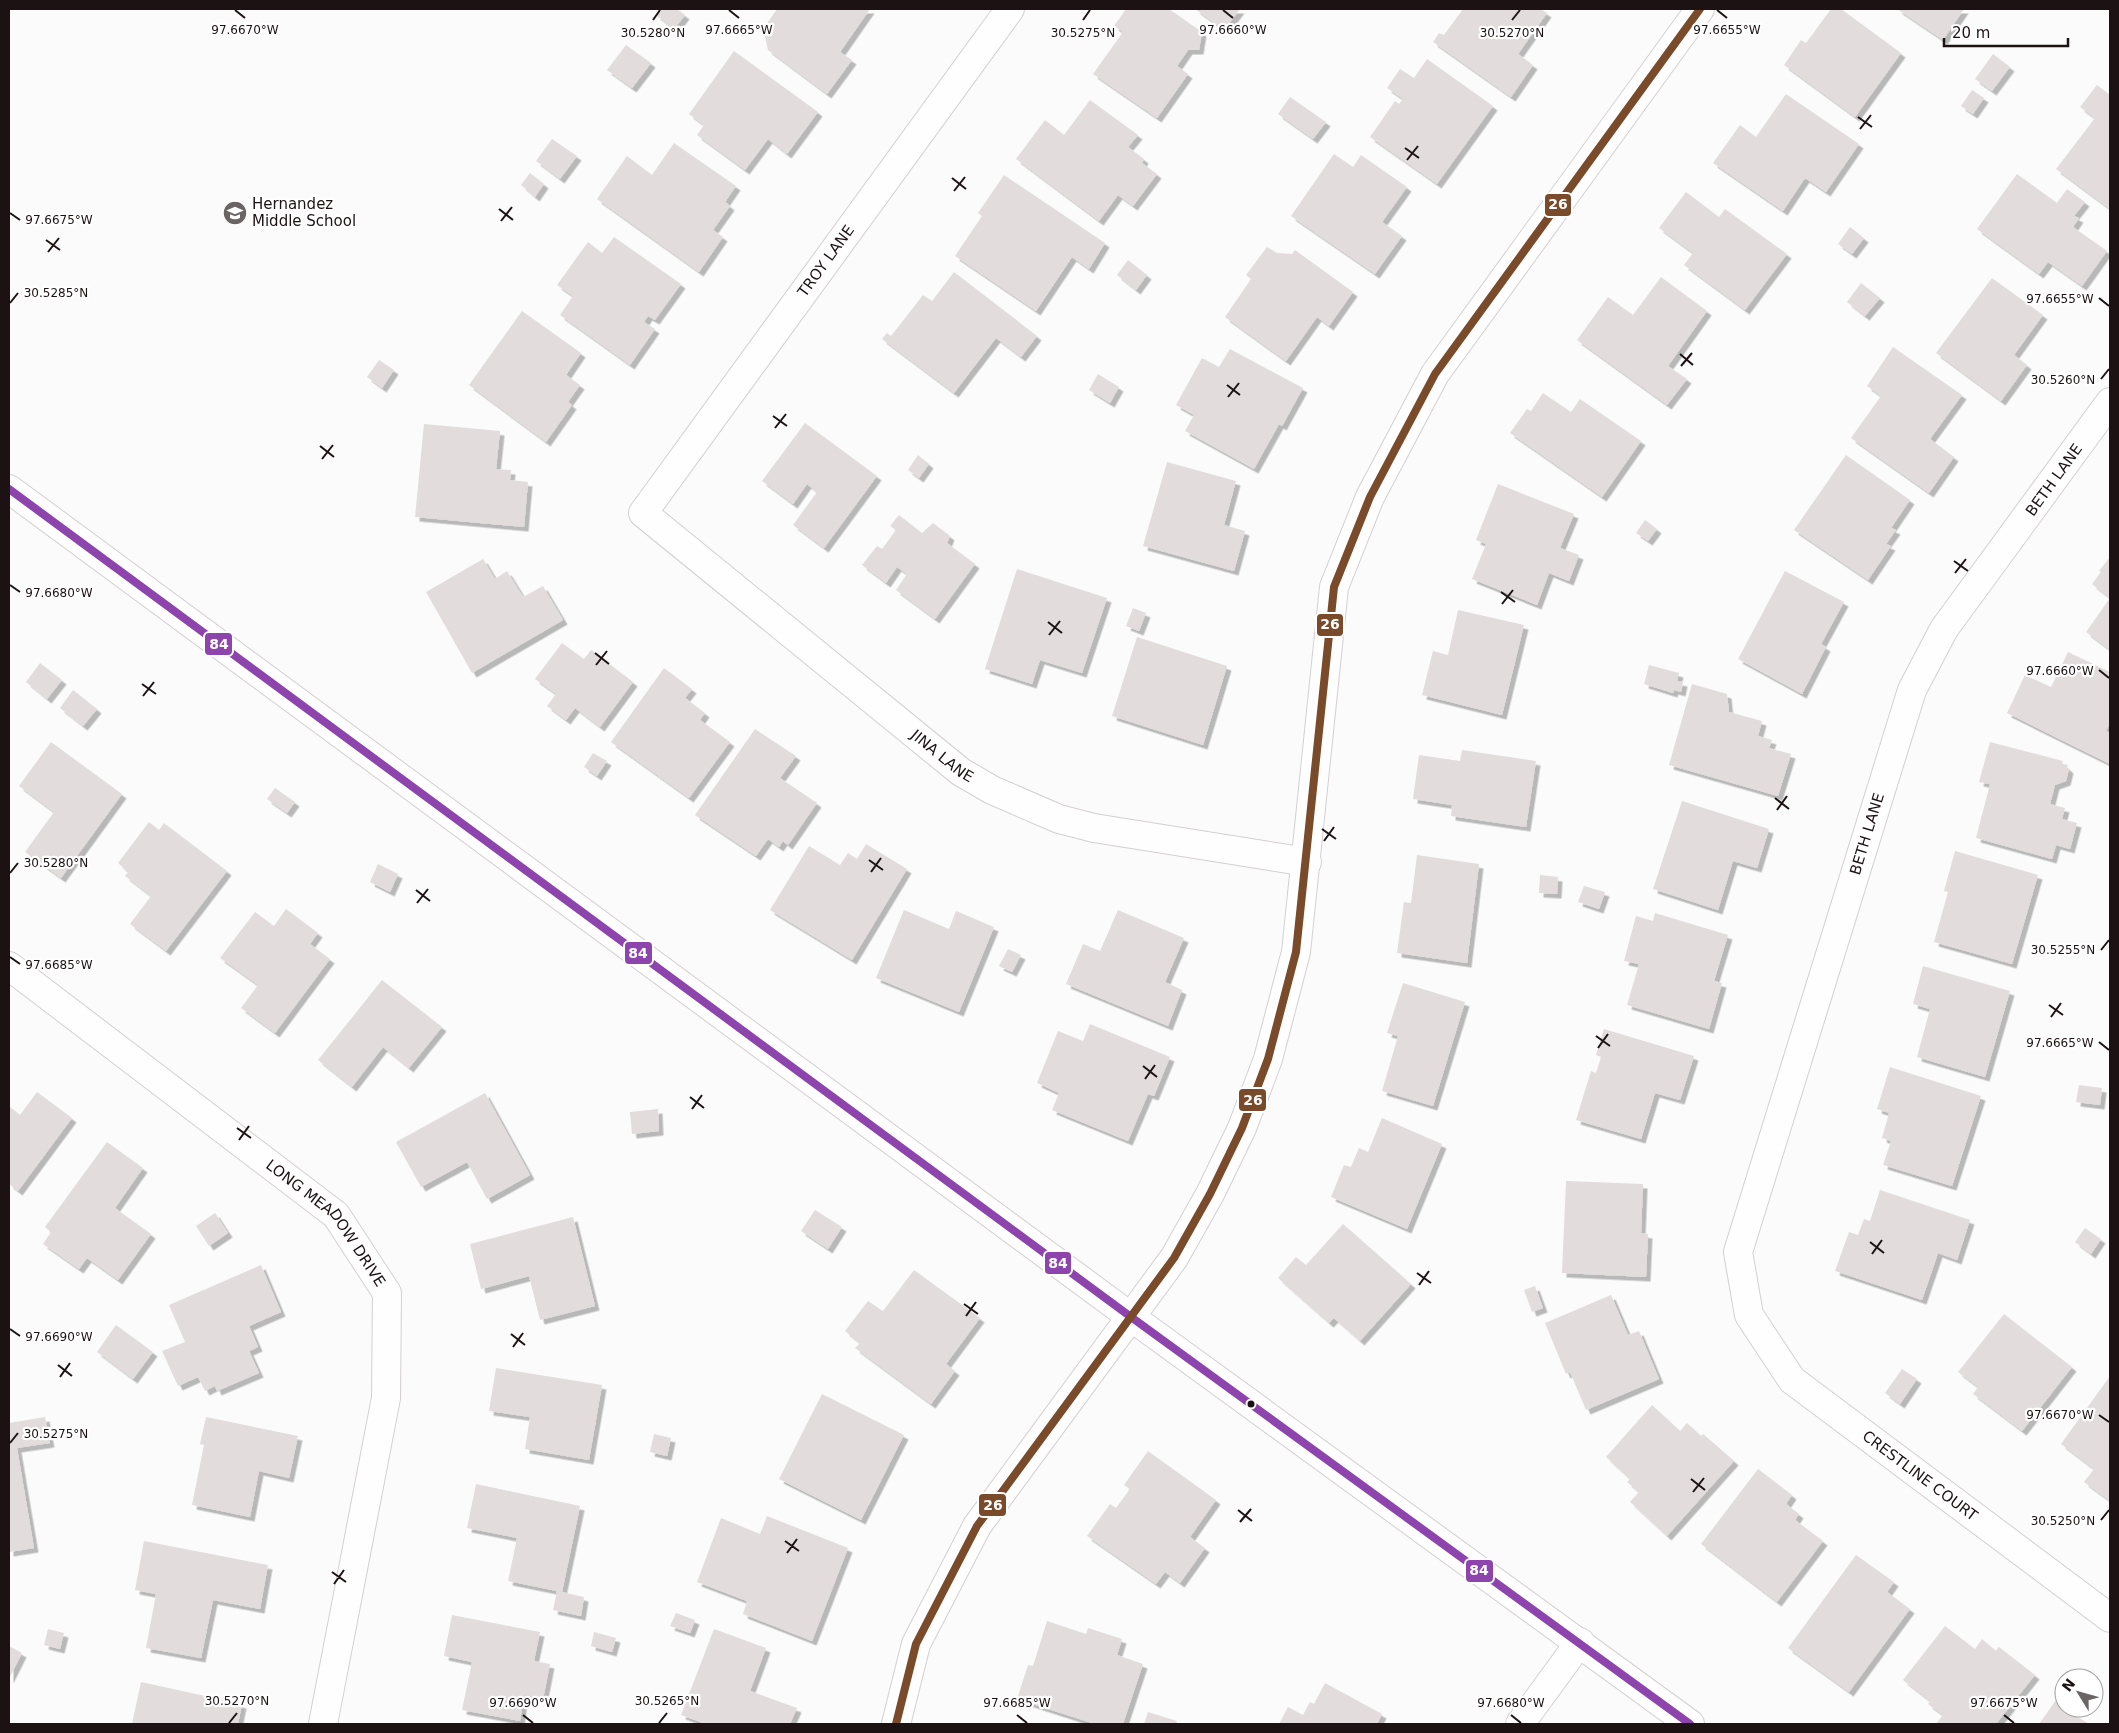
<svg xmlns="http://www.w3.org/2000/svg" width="2119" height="1733" viewBox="0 0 2119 1733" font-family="'DejaVu Sans',sans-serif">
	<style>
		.building { fill: #e2dcdd; filter: url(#shadow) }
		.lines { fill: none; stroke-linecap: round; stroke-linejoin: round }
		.minor-casing { stroke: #d4cfd0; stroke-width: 30 }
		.secondary-casing { stroke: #d4cfd0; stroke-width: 30 }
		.minor { stroke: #fefefe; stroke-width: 28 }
		.secondary { stroke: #fefefe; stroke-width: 28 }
		.bus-1-casing { stroke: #fff; stroke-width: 11 }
		.bus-2-casing { stroke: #fff; stroke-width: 11 }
		.bus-1 { stroke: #8e44ad; stroke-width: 8 }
		.bus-2 { stroke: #7a4b2a; stroke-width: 8 }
		.ticks { fill: none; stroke: #1c1213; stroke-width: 2 }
		.bus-dot { fill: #1c1213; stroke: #fff; stroke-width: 2 }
		.labels { text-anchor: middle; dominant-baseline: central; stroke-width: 4.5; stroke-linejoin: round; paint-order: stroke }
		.poi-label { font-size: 15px; fill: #1c1213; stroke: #fff; text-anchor: start }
		.street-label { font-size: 15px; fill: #1c1213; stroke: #fff }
		.ticks-label { font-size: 12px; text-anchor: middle; fill: #1c1213; stroke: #fff; stroke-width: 4.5; stroke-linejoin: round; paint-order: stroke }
		.line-badge { stroke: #fff; stroke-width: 2 }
		.badge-label { font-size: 14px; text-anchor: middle; font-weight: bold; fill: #fff }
	</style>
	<defs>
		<filter id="shadow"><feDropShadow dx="4.5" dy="4.5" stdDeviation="0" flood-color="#0004"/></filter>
	</defs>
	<rect width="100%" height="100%" fill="#fbfbfb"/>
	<g class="building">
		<polygon points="661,9 677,9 685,15 674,29 656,15"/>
		<polygon points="777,9 870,9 840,52 852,60 827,94 768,50 763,29"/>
		<polygon points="1126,9 1169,9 1202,32 1199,50 1188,50 1177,66 1188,74 1157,118 1093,74 1123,32 1114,26"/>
		<polygon points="1195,9 1240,9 1224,30"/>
		<polygon points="1463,9 1541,9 1547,13 1518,54 1533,65 1511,97 1433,42 1439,33 1444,35"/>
		<polygon points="1831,9 1841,9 1901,53 1855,117 1784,65 1801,40 1806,43"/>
		<polygon points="1897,9 1964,9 1943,40"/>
		<polygon points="626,45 651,63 632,88 607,70"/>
		<polygon points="734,51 818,112 787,154 768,139 745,170 697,135 704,125 689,114"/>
		<polygon points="1993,54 2010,67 1992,91 1975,79"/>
		<polygon points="1427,59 1493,106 1437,184 1370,137 1395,101 1399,104 1403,99 1387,88 1400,69 1414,78"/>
		<polygon points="2097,85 2110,95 2110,209 2056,169 2095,118 2080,107"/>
		<polygon points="1972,90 1984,98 1973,114 1961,106"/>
		<polygon points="1786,94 1859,144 1826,192 1805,178 1783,211 1713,163 1740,125 1756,137"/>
		<polygon points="1290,97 1326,122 1313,139 1278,114"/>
		<polygon points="1090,100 1138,135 1128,147 1144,159 1142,163 1157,174 1133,206 1118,195 1099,221 1016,159 1045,120 1064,135"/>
		<polygon points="552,139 577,156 560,179 536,161"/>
		<polygon points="674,143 736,186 725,202 730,206 713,230 723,237 699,272 597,199 627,156 652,175"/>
		<polygon points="1334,154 1353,167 1361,155 1407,187 1382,222 1402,236 1375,274 1291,216"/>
		<polygon points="530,173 544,184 535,197 521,185"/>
		<polygon points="2017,174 2057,203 2067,189 2085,202 2074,216 2079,218 2073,227 2107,251 2082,286 2048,262 2039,274 1977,229"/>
		<polygon points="1004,175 1105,243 1089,269 1072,257 1036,311 955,256 982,216 978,213"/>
		<polygon points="1686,192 1719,217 1725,209 1787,254 1745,310 1684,265 1693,253 1659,228"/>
		<polygon points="1850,227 1864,238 1852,254 1838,244"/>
		<polygon points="614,237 681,284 655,320 648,316 644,322 655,329 630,365 560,315 573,296 557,285 588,242 602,253"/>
		<polygon points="1267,247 1277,253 1292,254 1295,250 1353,292 1329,326 1317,317 1286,361 1225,317 1251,279 1246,275"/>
		<polygon points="1128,260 1147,275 1136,290 1117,275"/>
		<polygon points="954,272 1037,336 1021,357 996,338 954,393 882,339 887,333 891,336 923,295 932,301"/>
		<polygon points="1661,277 1707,311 1668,366 1687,379 1667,405 1577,340 1608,297 1633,315"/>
		<polygon points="1992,278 2043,315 2014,355 2027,365 2001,401 1936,353"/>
		<polygon points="1861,283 1880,298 1865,316 1847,302"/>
		<polygon points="522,311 581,353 566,375 580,385 568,402 572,405 546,442 469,385"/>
		<polygon points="1893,347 1962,395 1930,439 1954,457 1929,493 1851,438 1881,396 1867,386"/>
		<polygon points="1230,349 1303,388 1282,426 1279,424 1254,469 1185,431 1194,415 1176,405 1202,358 1219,367"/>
		<polygon points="379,360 394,370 382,388 367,377"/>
		<polygon points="1098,374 1119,387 1110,403 1089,390"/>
		<polygon points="1543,393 1571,412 1580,399 1641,441 1602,497 1510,433 1527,409 1531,411"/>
		<polygon points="805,423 877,476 824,548 793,525 817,492 807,484 793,504 762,481"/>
		<polygon points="424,424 500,431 496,469 511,470 510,480 528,482 524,527 415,517"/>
		<polygon points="918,455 929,464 919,478 908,470"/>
		<polygon points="1846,455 1910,500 1891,528 1896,530 1886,544 1891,546 1868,580 1794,530"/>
		<polygon points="1167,462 1236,481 1224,525 1245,531 1234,571 1143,546"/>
		<polygon points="1498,484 1574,514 1560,548 1579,555 1569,581 1549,573 1537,605 1472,579 1486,544 1476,540"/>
		<polygon points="899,515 922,533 933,523 950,536 947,543 975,564 935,619 896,590 907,574 897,567 886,583 862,565 877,546 882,549 896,530 890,526"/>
		<polygon points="1645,520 1657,529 1648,541 1636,533"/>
		<polygon points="2110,557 2110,598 2092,584 2101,572 2099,571"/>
		<polygon points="483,559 495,579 507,571 523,597 543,586 563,620 472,673 426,592"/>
		<polygon points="1017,569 1107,598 1082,673 1040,660 1032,684 985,669"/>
		<polygon points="1785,571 1844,602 1821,644 1826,647 1802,694 1738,659"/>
		<polygon points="2110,598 2110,650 2086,632"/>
		<polygon points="1133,608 1146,613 1139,631 1126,626"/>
		<polygon points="1458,610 1524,625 1502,715 1422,695 1433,651 1448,655"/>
		<polygon points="1137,637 1227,666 1203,745 1112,716"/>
		<polygon points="562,643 584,659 591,650 633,682 600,727 575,708 566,720 547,706 556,694 535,679"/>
		<polygon points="2068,652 2110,672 2110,723 2106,731 2110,733 2110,764 2007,713 2025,675 2051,687"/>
		<polygon points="40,663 62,680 47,699 26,682"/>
		<polygon points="1649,665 1679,673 1677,681 1683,682 1681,692 1674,690 1673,693 1644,684"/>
		<polygon points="664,668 692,689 685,698 705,713 700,720 730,742 689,798 611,742"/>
		<polygon points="1692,684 1727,694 1729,712 1762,721 1758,736 1772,740 1769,748 1791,754 1778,796 1669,765"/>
		<polygon points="73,690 97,709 83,726 60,708"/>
		<polygon points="755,729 796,756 780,778 817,803 788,845 783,841 779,847 768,839 756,856 695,815"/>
		<polygon points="51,742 122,794 61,878 25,852 54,812 19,786"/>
		<polygon points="1990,742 2063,761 2062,763 2069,769 2066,781 2055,785 2050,804 2065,808 2062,819 2077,823 2070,849 2056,845 2052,859 1976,838 1990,784 1979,782"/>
		<polygon points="1462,750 1536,761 1526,827 1451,816 1452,805 1413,799 1419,755 1460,761"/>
		<polygon points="593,753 607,761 597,776 584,767"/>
		<polygon points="275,788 295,802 287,813 267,799"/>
		<polygon points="1682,801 1769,829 1757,868 1733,861 1718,910 1653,889"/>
		<polygon points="149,822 159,830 164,823 227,871 166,951 130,924 151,896 125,876 128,872 118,863"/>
		<polygon points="866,844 907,869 852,960 770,910 809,846 840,865 848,853 857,859"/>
		<polygon points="1955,851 2038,875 2012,964 1934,942 1948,892 1944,891"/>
		<polygon points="1417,855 1479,864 1467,963 1397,953 1404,902 1411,903"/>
		<polygon points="378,864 398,874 390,892 370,882"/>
		<polygon points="1540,875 1558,877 1557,894 1539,893"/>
		<polygon points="1584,886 1605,892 1599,909 1578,902"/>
		<polygon points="286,909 318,933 310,944 330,959 275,1033 241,1008 258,985 220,958 255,912 274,926"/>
		<polygon points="904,910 949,929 956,911 994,927 959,1012 876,978"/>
		<polygon points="1118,910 1184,938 1165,982 1182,990 1168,1026 1066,984 1083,944 1100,951"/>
		<polygon points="1655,913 1728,935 1714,981 1722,983 1709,1029 1627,1005 1639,964 1624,961 1636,916 1653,921"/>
		<polygon points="1008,949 1021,955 1012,972 999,966"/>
		<polygon points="1923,966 2010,991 1985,1077 1917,1057 1930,1009 1913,1004"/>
		<polygon points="382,980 442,1027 409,1068 383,1047 352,1087 318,1060"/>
		<polygon points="1403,983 1465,1002 1433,1106 1382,1091 1398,1036 1387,1033"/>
		<polygon points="1090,1024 1170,1057 1154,1096 1148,1094 1128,1141 1052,1110 1059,1093 1037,1083 1058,1031 1083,1041"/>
		<polygon points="1604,1029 1694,1056 1680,1100 1655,1093 1641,1139 1576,1120 1591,1071 1596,1073 1601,1057 1596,1055"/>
		<polygon points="1890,1067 1981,1096 1952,1186 1883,1165 1891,1141 1882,1138 1889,1113 1877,1109"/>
		<polygon points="2079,1085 2102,1088 2100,1105 2076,1102"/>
		<polygon points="37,1092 72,1118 18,1191 9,1184 9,1106 20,1115"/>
		<polygon points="485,1093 530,1175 487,1199 467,1162 421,1187 396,1142"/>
		<polygon points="658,1109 659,1131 632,1134 630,1112"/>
		<polygon points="1382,1118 1442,1144 1407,1229 1331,1197 1344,1165 1351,1167 1359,1148 1368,1152"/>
		<polygon points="107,1142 143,1168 115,1208 151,1234 118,1280 87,1258 79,1269 43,1244 51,1232 45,1227"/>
		<polygon points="1566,1181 1643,1184 1641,1233 1648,1234 1646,1277 1562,1273"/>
		<polygon points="1880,1190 1970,1220 1957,1260 1938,1253 1922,1300 1835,1271 1849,1232 1858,1235 1864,1219 1870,1221"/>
		<polygon points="815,1210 842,1227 828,1249 801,1231"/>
		<polygon points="215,1213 228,1233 209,1246 196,1226"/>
		<polygon points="573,1217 595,1306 540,1320 529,1276 481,1289 470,1244"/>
		<polygon points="1343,1224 1411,1284 1360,1341 1334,1318 1329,1323 1278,1278 1296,1257 1306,1265"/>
		<polygon points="2085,1228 2101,1239 2091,1254 2075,1242"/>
		<polygon points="261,1265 281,1312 249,1326 258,1347 249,1351 259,1373 217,1391 215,1386 205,1391 198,1377 178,1386 162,1351 185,1342 169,1305"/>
		<polygon points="914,1270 980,1318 946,1364 955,1371 931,1404 855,1348 860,1343 845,1331 868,1301 883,1311"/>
		<polygon points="1535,1286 1543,1308 1532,1312 1524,1290"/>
		<polygon points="1611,1295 1628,1335 1639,1331 1659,1379 1586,1410 1570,1372 1566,1374 1545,1323"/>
		<polygon points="2004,1314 2072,1367 2022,1431 1973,1394 1978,1387 1958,1372"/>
		<polygon points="116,1325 153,1352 133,1379 97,1352"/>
		<polygon points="496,1368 602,1385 589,1460 525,1449 530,1417 489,1411"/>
		<polygon points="1902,1369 1917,1379 1900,1404 1885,1393"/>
		<polygon points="2110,1376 2110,1501 2084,1482 2094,1469 2061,1444"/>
		<polygon points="822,1394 904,1435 861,1520 779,1479"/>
		<polygon points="1652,1405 1680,1431 1687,1423 1701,1436 1703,1434 1734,1461 1667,1536 1630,1502 1639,1492 1627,1482 1630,1479 1606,1457"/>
		<polygon points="45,1417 50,1443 17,1448 34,1548 9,1552 9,1423"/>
		<polygon points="206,1417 298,1436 289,1478 259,1471 250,1517 192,1505 204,1445 200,1444"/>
		<polygon points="654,1434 671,1438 667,1456 650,1452"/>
		<polygon points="1148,1451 1216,1500 1190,1537 1205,1548 1180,1583 1165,1572 1156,1584 1087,1536 1110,1504 1116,1508 1130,1489 1124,1485"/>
		<polygon points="1758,1469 1792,1495 1786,1504 1799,1514 1795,1520 1823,1541 1777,1602 1701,1544"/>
		<polygon points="476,1484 580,1506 562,1592 584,1597 581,1616 553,1610 557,1591 508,1581 517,1538 467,1528"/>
		<polygon points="767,1516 848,1548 812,1641 743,1614 747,1601 697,1582 721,1518 760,1534"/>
		<polygon points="144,1541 268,1565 260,1609 213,1600 201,1658 146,1648 156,1594 135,1590"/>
		<polygon points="1856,1555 1894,1582 1887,1592 1910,1609 1849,1692 1788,1648"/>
		<polygon points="676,1613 695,1620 690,1633 670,1626"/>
		<polygon points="452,1615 540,1632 534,1661 550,1664 543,1699 524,1695 520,1721 462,1710 472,1662 444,1656"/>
		<polygon points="1047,1621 1086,1634 1088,1628 1122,1639 1117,1655 1143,1664 1123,1724 1095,1724 1017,1699 1028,1665 1033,1666"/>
		<polygon points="1945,1626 1975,1649 1982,1639 1996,1651 1999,1647 2035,1675 1996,1724 1936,1724 1943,1715 1928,1704 1930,1701 1903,1680"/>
		<polygon points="48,1629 64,1633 60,1649 44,1645"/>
		<polygon points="714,1629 766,1648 750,1691 797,1708 790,1724 706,1724 681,1715"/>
		<polygon points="594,1632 616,1638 612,1652 591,1646"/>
		<polygon points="9,1646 22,1653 9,1679"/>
		<polygon points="141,1682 242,1704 238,1724 132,1724"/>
		<polygon points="1325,1683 1382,1714 1377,1724 1279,1724 1288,1707 1303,1715 1310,1702 1314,1704"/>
		<polygon points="2056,1700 2064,1708 2089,1724 2039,1724"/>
		<polygon points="1148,1712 1177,1721 1176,1724 1144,1724"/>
	</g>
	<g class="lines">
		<g class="minor-casing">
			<g id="minor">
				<path id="s1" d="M1010,9l-367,504 318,259 31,18 67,29 35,9 213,34"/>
				<path id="s2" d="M2110,402l-166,227 -32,61 -174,562 11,63 43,65 318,238"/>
				<path id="s3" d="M9,966l327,249 51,78 -1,105 -63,326"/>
				<polyline points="896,1724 916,1644 977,1526 1174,1258 1210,1194 1242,1128 1268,1059 1296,952 1334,587 1370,497 1435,374 1700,9"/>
				<polyline points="1520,1724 1580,1642"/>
			</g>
		</g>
		<g class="secondary-casing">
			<polyline id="secondary" points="9,489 1131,1317 1690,1724"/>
		</g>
		<use href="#minor" class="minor"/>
		<use href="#secondary" class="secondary"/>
		<g class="bus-1-casing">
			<polyline id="bus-1" points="9,489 1131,1317 1690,1724"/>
		</g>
		<g class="bus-2-casing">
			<polyline id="bus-2" points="896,1724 916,1644 977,1526 1174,1258 1210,1194 1242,1128 1268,1059 1296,952 1334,587 1370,497 1435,374 1700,9"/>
		</g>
		<use href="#bus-1" class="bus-1"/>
		<use href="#bus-2" class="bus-2"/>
	</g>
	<path class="ticks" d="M235,10l10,8M729,10l10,8M1223,10l10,8M1717,10l10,8M653,20l7,-10M1083,20l7,-10M1512,20l8,-10M1858,117l14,10M1860,129l11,-14M1405,148l14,10M1407,160l11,-14M952,178l14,11M954,191l11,-14M499,209l14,11M10,213l10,7M501,221l11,-14M46,240l14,10M48,252l11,-14M2099,298l10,8M10,303l8,-10M1680,354l13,11M1681,366l11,-13M2101,379l8,-10M1227,385l13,10M1228,397l11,-14M773,416l14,10M775,428l11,-14M320,446l14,11M322,459l11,-14M1954,561l14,10M1955,573l11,-14M10,585l10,7M1501,592l14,10M1502,604l11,-14M1048,622l14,11M1049,635l11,-14M595,653l14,11M596,665l11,-14M2099,670l10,8M142,684l14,10M143,696l11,-14M1775,798l14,11M1777,810l10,-14M1322,829l14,10M1324,841l10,-14M869,860l14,10M871,872l10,-14M10,873l8,-10M416,890l14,11M417,903l11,-14M2101,950l8,-10M10,957l10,7M2049,1005l14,10M2051,1017l10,-14M1596,1036l14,10M2099,1042l10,8M1598,1048l10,-14M1143,1066l14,11M1145,1079l10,-14M690,1097l14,11M692,1109l10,-14M237,1128l14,10M239,1140l10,-14M1870,1242l14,11M1872,1254l10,-14M1417,1273l14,10M1419,1285l10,-14M964,1304l14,10M966,1316l10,-14M10,1329l10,7M511,1334l14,11M513,1347l10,-14M58,1365l14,11M60,1377l10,-14M2099,1415l10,7M10,1443l8,-10M1691,1479l14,11M1693,1492l11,-14M1238,1510l14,11M2101,1520l8,-10M1240,1522l11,-13M785,1541l14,10M787,1553l10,-14M332,1572l14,10M334,1584l10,-14M523,1715l10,8M1017,1715l10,8M1511,1715l10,8M2004,1715l10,8M229,1723l8,-10M659,1723l8,-10"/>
	<defs>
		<g id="school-disc" transform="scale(1.25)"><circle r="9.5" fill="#6a6464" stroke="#fff"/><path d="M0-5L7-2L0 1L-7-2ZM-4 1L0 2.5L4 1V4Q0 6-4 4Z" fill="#fff"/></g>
	</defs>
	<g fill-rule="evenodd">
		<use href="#school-disc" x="235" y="213"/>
	</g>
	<circle class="bus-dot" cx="1251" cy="1404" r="4.5"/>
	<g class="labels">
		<g class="poi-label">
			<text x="252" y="204">Hernandez<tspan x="252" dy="17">Middle School</tspan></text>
		</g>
		<g class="street-label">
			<text transform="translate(826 261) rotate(-54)">TROY LANE</text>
			<text transform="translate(2054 480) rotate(-54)">BETH LANE</text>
			<text stroke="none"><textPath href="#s1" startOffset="1009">JINA LANE</textPath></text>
			<text transform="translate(1867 834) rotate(-73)">BETH LANE</text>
			<text stroke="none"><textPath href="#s3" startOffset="410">LONG MEADOW DRIVE</textPath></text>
			<text stroke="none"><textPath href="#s2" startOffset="1240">CRESTLINE COURT</textPath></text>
		</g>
	</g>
	<g class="ticks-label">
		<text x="245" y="34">97.6670°W</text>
		<text x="739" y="34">97.6665°W</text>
		<text x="1233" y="34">97.6660°W</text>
		<text x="1727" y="34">97.6655°W</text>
		<text x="653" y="37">30.5280°N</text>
		<text x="1083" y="37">30.5275°N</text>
		<text x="1512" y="37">30.5270°N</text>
		<text x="59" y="224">97.6675°W</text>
		<text x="56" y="297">30.5285°N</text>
		<text x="2060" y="303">97.6655°W</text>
		<text x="2063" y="384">30.5260°N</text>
		<text x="59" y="597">97.6680°W</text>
		<text x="2060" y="675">97.6660°W</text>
		<text x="56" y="867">30.5280°N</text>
		<text x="2063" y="954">30.5255°N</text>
		<text x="59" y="969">97.6685°W</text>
		<text x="2060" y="1047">97.6665°W</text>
		<text x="59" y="1341">97.6690°W</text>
		<text x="2060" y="1419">97.6670°W</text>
		<text x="56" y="1438">30.5275°N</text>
		<text x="2063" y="1525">30.5250°N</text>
		<text x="237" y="1705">30.5270°N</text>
		<text x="667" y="1705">30.5265°N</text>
		<text x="523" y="1707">97.6690°W</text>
		<text x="1017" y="1707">97.6685°W</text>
		<text x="1511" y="1707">97.6680°W</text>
		<text x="2004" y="1707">97.6675°W</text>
	</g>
	<g class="line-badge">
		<rect x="1544" y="193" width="28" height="24" rx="5" fill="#7a4b2a"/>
		<rect x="1316" y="613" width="28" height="24" rx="5" fill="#7a4b2a"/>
		<rect x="204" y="632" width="29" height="24" rx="5" fill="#8e44ad"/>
		<rect x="624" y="941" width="29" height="24" rx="5" fill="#8e44ad"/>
		<rect x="1238" y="1088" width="29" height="24" rx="5" fill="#7a4b2a"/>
		<rect x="1044" y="1251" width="28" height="24" rx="5" fill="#8e44ad"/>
		<rect x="978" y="1493" width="29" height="24" rx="5" fill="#7a4b2a"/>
		<rect x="1465" y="1559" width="29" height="24" rx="5" fill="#8e44ad"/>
	</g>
	<g class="badge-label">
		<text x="1558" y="209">26</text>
		<text x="1330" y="629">26</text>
		<text x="219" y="649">84</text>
		<text x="638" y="958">84</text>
		<text x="1253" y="1105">26</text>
		<text x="1058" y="1268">84</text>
		<text x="993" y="1510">26</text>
		<text x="1479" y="1575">84</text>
	</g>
	<rect width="2119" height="1733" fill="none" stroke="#1c1213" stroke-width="20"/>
	<g transform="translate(2079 1693) rotate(307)"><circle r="24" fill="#ffffff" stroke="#a4a0a1"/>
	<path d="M0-4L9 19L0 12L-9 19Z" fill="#6a6464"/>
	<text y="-8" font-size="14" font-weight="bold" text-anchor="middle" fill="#1c1213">N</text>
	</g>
	<path d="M1944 38v8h124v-8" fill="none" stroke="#1c1213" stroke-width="2.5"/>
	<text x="1952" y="38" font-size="15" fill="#1c1213" stroke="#ffffff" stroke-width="4" paint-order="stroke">20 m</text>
</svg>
